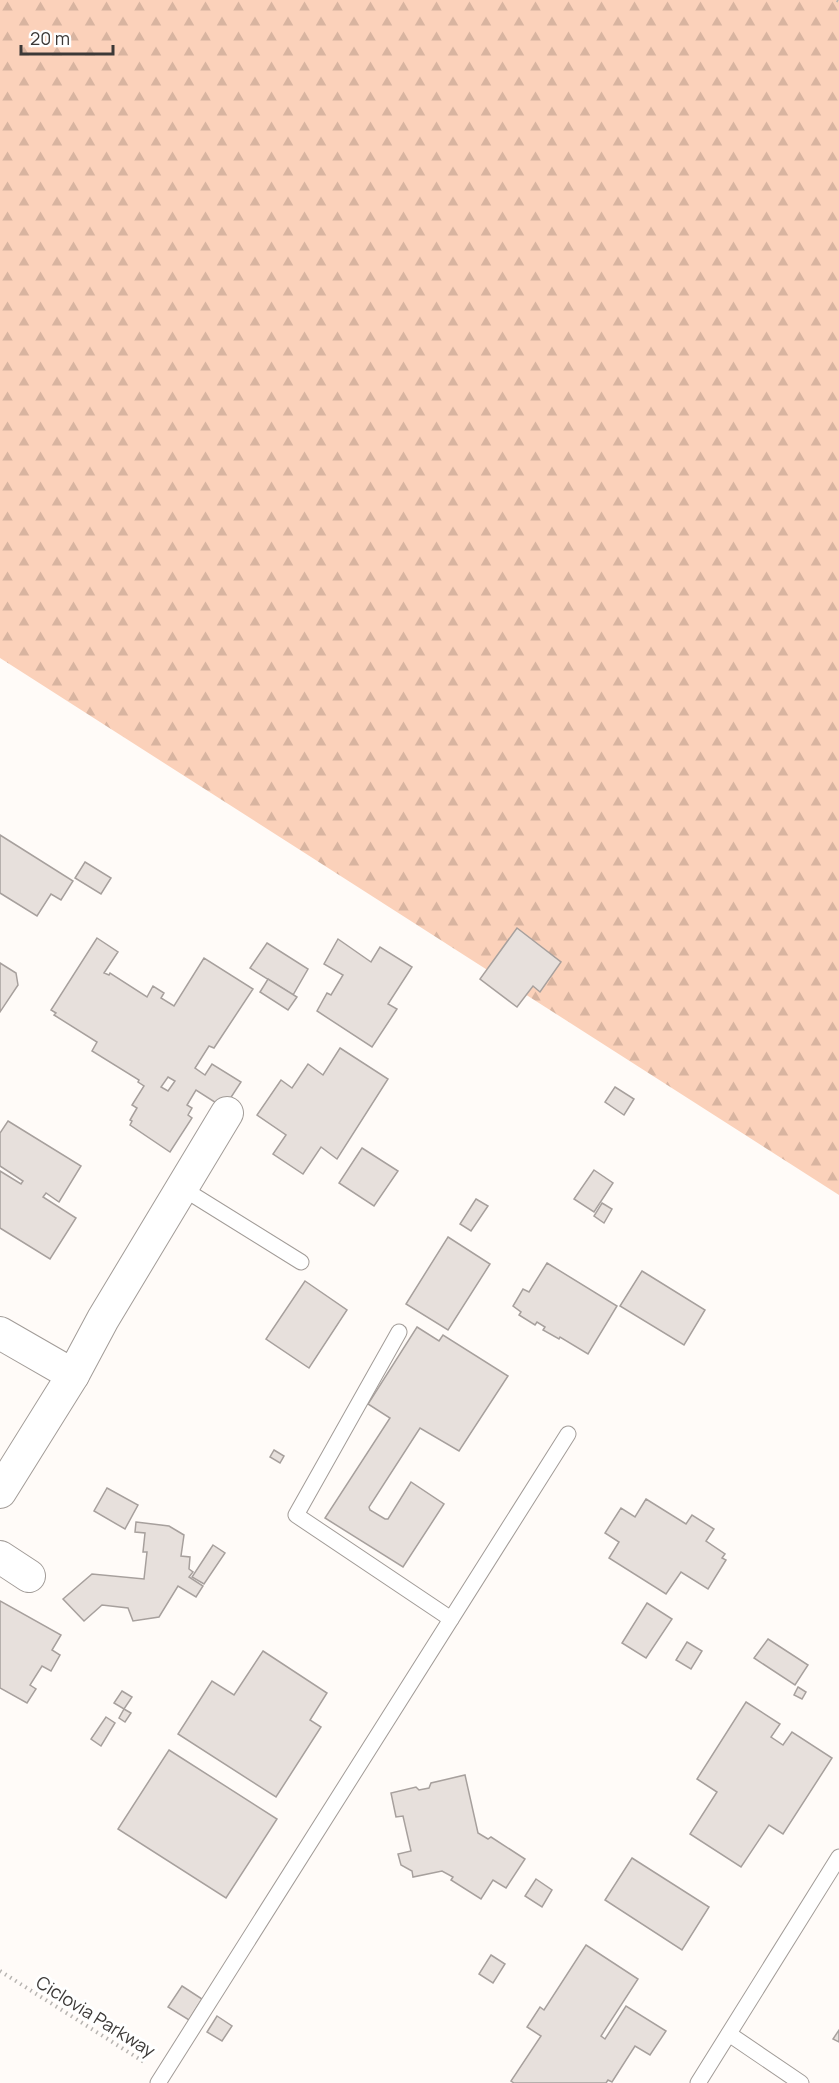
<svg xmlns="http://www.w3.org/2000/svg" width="839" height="2083" viewBox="0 0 839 2083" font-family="Manrope,sans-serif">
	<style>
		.forest { fill: url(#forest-firs) }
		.building { fill: #e7e0dc; stroke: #a7a09d; stroke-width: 1.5; fill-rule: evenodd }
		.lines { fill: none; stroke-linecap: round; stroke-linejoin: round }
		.service-casing { stroke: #a29c98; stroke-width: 17 }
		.minor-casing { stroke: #a29c98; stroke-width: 34 }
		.path { stroke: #b7b4b1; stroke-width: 4; stroke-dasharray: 1.5 4.5; stroke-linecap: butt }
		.service { stroke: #fff; stroke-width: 15 }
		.minor { stroke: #fff; stroke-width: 32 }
		.labels { text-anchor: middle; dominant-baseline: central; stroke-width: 6; stroke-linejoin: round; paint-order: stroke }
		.street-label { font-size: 18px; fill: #3c3937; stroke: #fff }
	</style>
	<defs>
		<pattern id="forest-firs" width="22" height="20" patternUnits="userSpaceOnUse" patternTransform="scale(1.5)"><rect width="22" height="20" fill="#fbd1ba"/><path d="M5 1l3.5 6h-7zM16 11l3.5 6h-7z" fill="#d8b4a0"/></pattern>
	</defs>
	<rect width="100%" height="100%" fill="#fffbf8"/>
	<polygon class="forest" points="0,0 839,0 839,1195 0,658"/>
	<g class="building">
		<polygon points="0,835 73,881 61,900 51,894 37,916 0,893"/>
		<polygon points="85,862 111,878 101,894 75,878"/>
		<polygon points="517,928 561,962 540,992 533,986 517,1007 480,979"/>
		<path d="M97,938l21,14 -14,21 5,2 1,-2 37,24 6,-11 11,7 -3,5 13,8 30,-48 49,31 -39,59 -5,-2 -14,22 10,7 7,-11 29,18 -17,26 -28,-18 -9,15 5,3 -4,7 4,3 -22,34 -40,-27 2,-4 -2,-1 7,-12 -5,-3 12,-19 -6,-4 1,-2 -47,-29 5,-9 -43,-27 2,-2 -5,-3zM168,1077l7,4 -7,10 -7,-4z"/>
		<polygon points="338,939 371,962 380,947 412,967 388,1004 397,1009 372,1047 317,1011 327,993 331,995 343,975 324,964"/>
		<polygon points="267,943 308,969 293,995 250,968"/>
		<polygon points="0,963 16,973 18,985 0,1012"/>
		<polygon points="268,979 297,997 288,1010 260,992"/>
		<polygon points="340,1048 388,1079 337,1159 321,1147 303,1174 273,1154 286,1135 257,1115 281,1080 292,1088 308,1064 323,1075"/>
		<polygon points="615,1087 634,1099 624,1115 605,1102"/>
		<polygon points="8,1121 81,1166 59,1202 46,1193 43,1197 76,1218 50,1259 0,1228 0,1171 21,1184 23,1181 0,1166 0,1133"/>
		<polygon points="362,1148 398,1171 374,1206 339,1183"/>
		<polygon points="594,1170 613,1183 594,1212 574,1199"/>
		<polygon points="476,1199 488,1206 471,1231 460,1224"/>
		<polygon points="602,1203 612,1209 604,1223 594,1216"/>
		<polygon points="448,1237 490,1264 448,1330 406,1304"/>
		<polygon points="547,1263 617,1306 588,1354 560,1337 559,1339 543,1330 545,1327 537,1322 535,1325 519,1315 521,1312 513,1306 523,1289 529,1292"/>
		<polygon points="642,1271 705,1310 684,1345 620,1306"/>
		<polygon points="305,1281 347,1310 309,1368 266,1339"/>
		<polygon points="417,1327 439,1341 443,1335 508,1376 459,1451 420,1428 369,1507 370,1510 385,1519 388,1519 411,1482 444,1504 403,1567 325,1518 390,1418 368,1404"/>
		<polygon points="274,1450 284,1456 280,1463 270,1457"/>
		<polygon points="107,1488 138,1505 125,1529 94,1511"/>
		<polygon points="646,1499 686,1524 692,1515 714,1529 706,1541 725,1554 722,1558 726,1560 708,1589 681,1572 666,1594 609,1558 619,1542 605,1533 621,1508 635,1517"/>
		<polygon points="136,1522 169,1526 184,1535 181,1556 190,1557 189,1569 193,1572 189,1577 203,1586 196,1597 178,1586 159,1617 133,1621 128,1608 102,1605 84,1621 63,1599 92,1574 144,1579 147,1552 143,1552 145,1533 135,1532"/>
		<polygon points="213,1545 225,1553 204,1584 192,1577"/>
		<polygon points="0,1601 61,1635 52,1650 60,1655 51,1671 42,1666 30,1685 36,1689 27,1703 0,1688"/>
		<polygon points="647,1603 672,1619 646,1658 622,1643"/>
		<polygon points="768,1639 808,1665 795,1685 754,1658"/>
		<polygon points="687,1642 702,1651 691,1669 676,1660"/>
		<polygon points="263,1651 327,1693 310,1720 321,1727 276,1797 178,1734 212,1681 234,1695"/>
		<polygon points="798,1687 806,1692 802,1699 794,1695"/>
		<polygon points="122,1691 132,1697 124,1709 114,1703"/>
		<polygon points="746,1702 780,1724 771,1737 783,1745 792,1732 832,1758 783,1834 769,1825 741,1867 690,1834 717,1792 697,1779"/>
		<polygon points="124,1709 131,1713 125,1722 119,1718"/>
		<polygon points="106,1717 115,1723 101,1746 91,1739"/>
		<polygon points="169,1750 277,1819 226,1898 118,1829"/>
		<polygon points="465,1775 478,1833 488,1839 491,1837 525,1859 506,1888 493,1880 481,1899 451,1880 453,1877 442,1871 413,1877 412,1871 401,1865 398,1854 411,1851 403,1816 396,1817 391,1793 416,1787 419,1790 429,1788 431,1783"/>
		<polygon points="632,1858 709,1907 682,1950 605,1900"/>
		<polygon points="536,1879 552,1890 542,1907 525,1896"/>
		<polygon points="586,1945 638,1979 601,2036 605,2039 626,2006 666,2031 650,2055 635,2046 612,2082 608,2080 606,2083 514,2083 511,2081 541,2036 527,2027 540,2007 544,2010"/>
		<polygon points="491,1955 505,1964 493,1983 479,1974"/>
		<polygon points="182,1986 202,1999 189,2020 168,2007"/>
		<polygon points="217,2016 232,2026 222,2041 207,2032"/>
		<polygon points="839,2030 839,2042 833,2039"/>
	</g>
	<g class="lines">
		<g class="service-casing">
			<g id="service">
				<polyline points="182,1188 301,1262"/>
				<polyline points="399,1332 296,1515 451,1619"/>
				<polyline points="729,2034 801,2083"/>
				<polyline points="158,2083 568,1434"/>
				<polyline points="698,2083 839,1857"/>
			</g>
		</g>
		<g class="minor-casing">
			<g id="minor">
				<polyline points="0,1333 73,1375 103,1319 227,1113"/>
				<polyline points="0,1492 73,1375"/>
				<polyline points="0,1557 29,1576"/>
			</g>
		</g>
		<g class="path">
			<polyline points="837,0 839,1"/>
			<polyline points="0,1971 144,2062"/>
		</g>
		<use href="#service" class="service"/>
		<use href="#minor" class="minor"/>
	</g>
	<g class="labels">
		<g class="street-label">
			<text transform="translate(96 2016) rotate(32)">Ciclovia Parkway</text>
		</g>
	</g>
	<path d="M21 45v9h92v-9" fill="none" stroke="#3c3937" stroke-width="3"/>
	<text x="30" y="45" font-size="18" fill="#3c3937" stroke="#ffffff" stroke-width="4.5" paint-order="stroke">20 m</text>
</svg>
